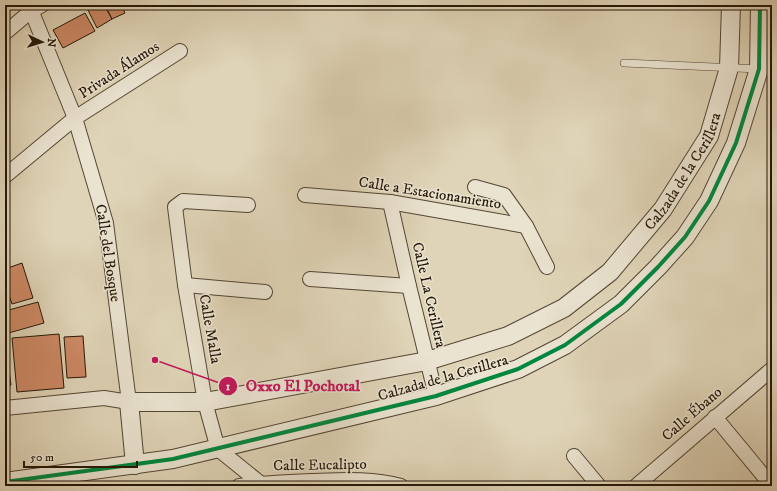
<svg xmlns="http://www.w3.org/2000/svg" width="777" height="491" viewBox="0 0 777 491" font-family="'IM FELL DW Pica',serif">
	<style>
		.building { fill: #cd8965; stroke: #251708 }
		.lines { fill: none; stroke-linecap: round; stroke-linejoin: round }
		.service-casing { stroke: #544634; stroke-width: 8 }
		.minor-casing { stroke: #544634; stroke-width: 16 }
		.tertiary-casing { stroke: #544634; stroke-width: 20 }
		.service { stroke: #eae3d0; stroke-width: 7 }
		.minor { stroke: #eae3d0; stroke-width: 14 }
		.tertiary { stroke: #eae3d0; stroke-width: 18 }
		.cycleway-casing { stroke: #eae3d0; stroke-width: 6 }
		.cycleway { stroke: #00873e; stroke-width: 4 }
		.labels { text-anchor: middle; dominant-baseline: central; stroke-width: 3; stroke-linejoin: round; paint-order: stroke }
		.street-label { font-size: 15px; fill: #251708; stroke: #eae3d0 }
		.leader { fill: none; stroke: #c2185b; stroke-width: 1.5 }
		.callout-dot { fill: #c2185b; stroke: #eae3d0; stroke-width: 1.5 }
		.mark-label { font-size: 12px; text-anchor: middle; font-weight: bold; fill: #fff }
		.callout-label { font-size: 16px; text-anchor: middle; font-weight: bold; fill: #c2185b; stroke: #eae3d0; stroke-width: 3; stroke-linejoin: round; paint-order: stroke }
	</style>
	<rect width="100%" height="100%" fill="#dfd4b7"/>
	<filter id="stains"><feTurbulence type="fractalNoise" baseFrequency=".005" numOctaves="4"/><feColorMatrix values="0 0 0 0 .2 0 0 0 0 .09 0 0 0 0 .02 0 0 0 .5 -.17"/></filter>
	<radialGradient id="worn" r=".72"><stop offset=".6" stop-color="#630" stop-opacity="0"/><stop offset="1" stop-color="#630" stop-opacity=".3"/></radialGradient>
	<g class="building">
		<polygon points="96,5 104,5 112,19 97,28 88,10"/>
		<polygon points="105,5 121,5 125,13 112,19"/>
		<polygon points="124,5 137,5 127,10"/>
		<polygon points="85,13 95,31 63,48 53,30"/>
		<polygon points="22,263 33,298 12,304 5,283 5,269"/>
		<polygon points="38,302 44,323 5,334 5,311"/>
		<polygon points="59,334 64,388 17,392 12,338"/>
		<polygon points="83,336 86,377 67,378 64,337"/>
		<polygon points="5,340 11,385 5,385"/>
	</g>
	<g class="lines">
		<g class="service-casing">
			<polyline id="service" points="624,63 759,69"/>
		</g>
		<g class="minor-casing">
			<g id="minor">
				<polyline points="5,33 31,11 42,5"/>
				<polyline points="5,176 75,118 180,51"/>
				<polyline points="475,187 504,195 526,226 547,267"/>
				<polyline points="305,195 390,202 526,226"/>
				<polyline points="390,202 409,286 436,396"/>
				<polyline points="248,205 183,201 175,207 185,285 205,402 218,449 260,483"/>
				<polyline points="310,279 409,286"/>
				<polyline points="185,285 265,292"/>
				<polyline points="5,408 104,398 129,402 106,223 75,118 29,5"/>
				<polyline points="715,417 772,486"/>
				<polyline points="574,456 599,486"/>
				<path d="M239,486c25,-3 49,-4 73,-5 30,-1 60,-3 89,5"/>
				<polyline points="636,486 772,369"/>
			</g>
		</g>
		<g class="tertiary-casing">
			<g id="tertiary">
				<path id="s1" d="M135,465l-6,-63h76l222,-41 81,-25 56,-28 46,-36 53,-63 46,-73 20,-68 2,-63"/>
				<polyline points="5,482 173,459 436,396 518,369 565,345 621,304 658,267 685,237 709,201 736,143 759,69 760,5"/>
			</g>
		</g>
		<use href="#service" class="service"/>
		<use href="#minor" class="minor"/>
		<use href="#tertiary" class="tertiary"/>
		<g class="cycleway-casing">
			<polyline id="cycleway" points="5,482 173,459 436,396 518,369 565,345 621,304 658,267 685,237 709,201 736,143 759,69 760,5"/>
		</g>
		<use href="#cycleway" class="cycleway"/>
	</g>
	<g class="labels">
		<g class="street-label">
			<text transform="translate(119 70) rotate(-33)">Privada Álamos</text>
			<text stroke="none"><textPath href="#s1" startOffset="696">Calzada de la Cerillera</textPath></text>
			<text transform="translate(430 193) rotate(9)">Calle a Estacionamiento</text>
			<text transform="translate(108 253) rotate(81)">Calle del Bosque</text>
			<text transform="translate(429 295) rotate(77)">Calle La Cerillera</text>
			<text transform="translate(210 329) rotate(80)">Calle Malla</text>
			<text transform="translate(443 378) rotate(-16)">Calzada de la Cerillera</text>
			<text transform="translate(692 414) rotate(-41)">Calle Ébano</text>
			<text transform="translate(320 465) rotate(-1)">Calle Eucalipto</text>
		</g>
	</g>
	<path class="leader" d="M155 360L228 386"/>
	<g class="callout-dot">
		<circle cx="155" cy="360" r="4"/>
		<circle cx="228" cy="386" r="10"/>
	</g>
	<g class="mark-label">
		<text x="228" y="390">1</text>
	</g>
	<g class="callout-label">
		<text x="303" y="391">Oxxo El Pochotal</text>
	</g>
	<rect width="777" height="491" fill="none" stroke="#dfd4b7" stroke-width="20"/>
	<rect x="6" y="6" width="765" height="479" fill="none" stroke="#251708" stroke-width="2"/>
	<rect x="10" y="10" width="757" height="471" fill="none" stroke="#251708"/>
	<g transform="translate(42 42) rotate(94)" stroke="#eae3d0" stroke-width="3" paint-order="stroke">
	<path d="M0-3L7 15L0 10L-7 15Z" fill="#251708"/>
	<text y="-6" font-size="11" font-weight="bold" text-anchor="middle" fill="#251708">N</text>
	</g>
	<path d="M24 461v6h113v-6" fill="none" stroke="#251708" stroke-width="2"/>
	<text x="30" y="461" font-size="12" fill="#251708" stroke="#eae3d0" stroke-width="3" paint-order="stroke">50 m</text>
	<rect width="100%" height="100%" filter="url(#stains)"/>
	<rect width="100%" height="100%" fill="url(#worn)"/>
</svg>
